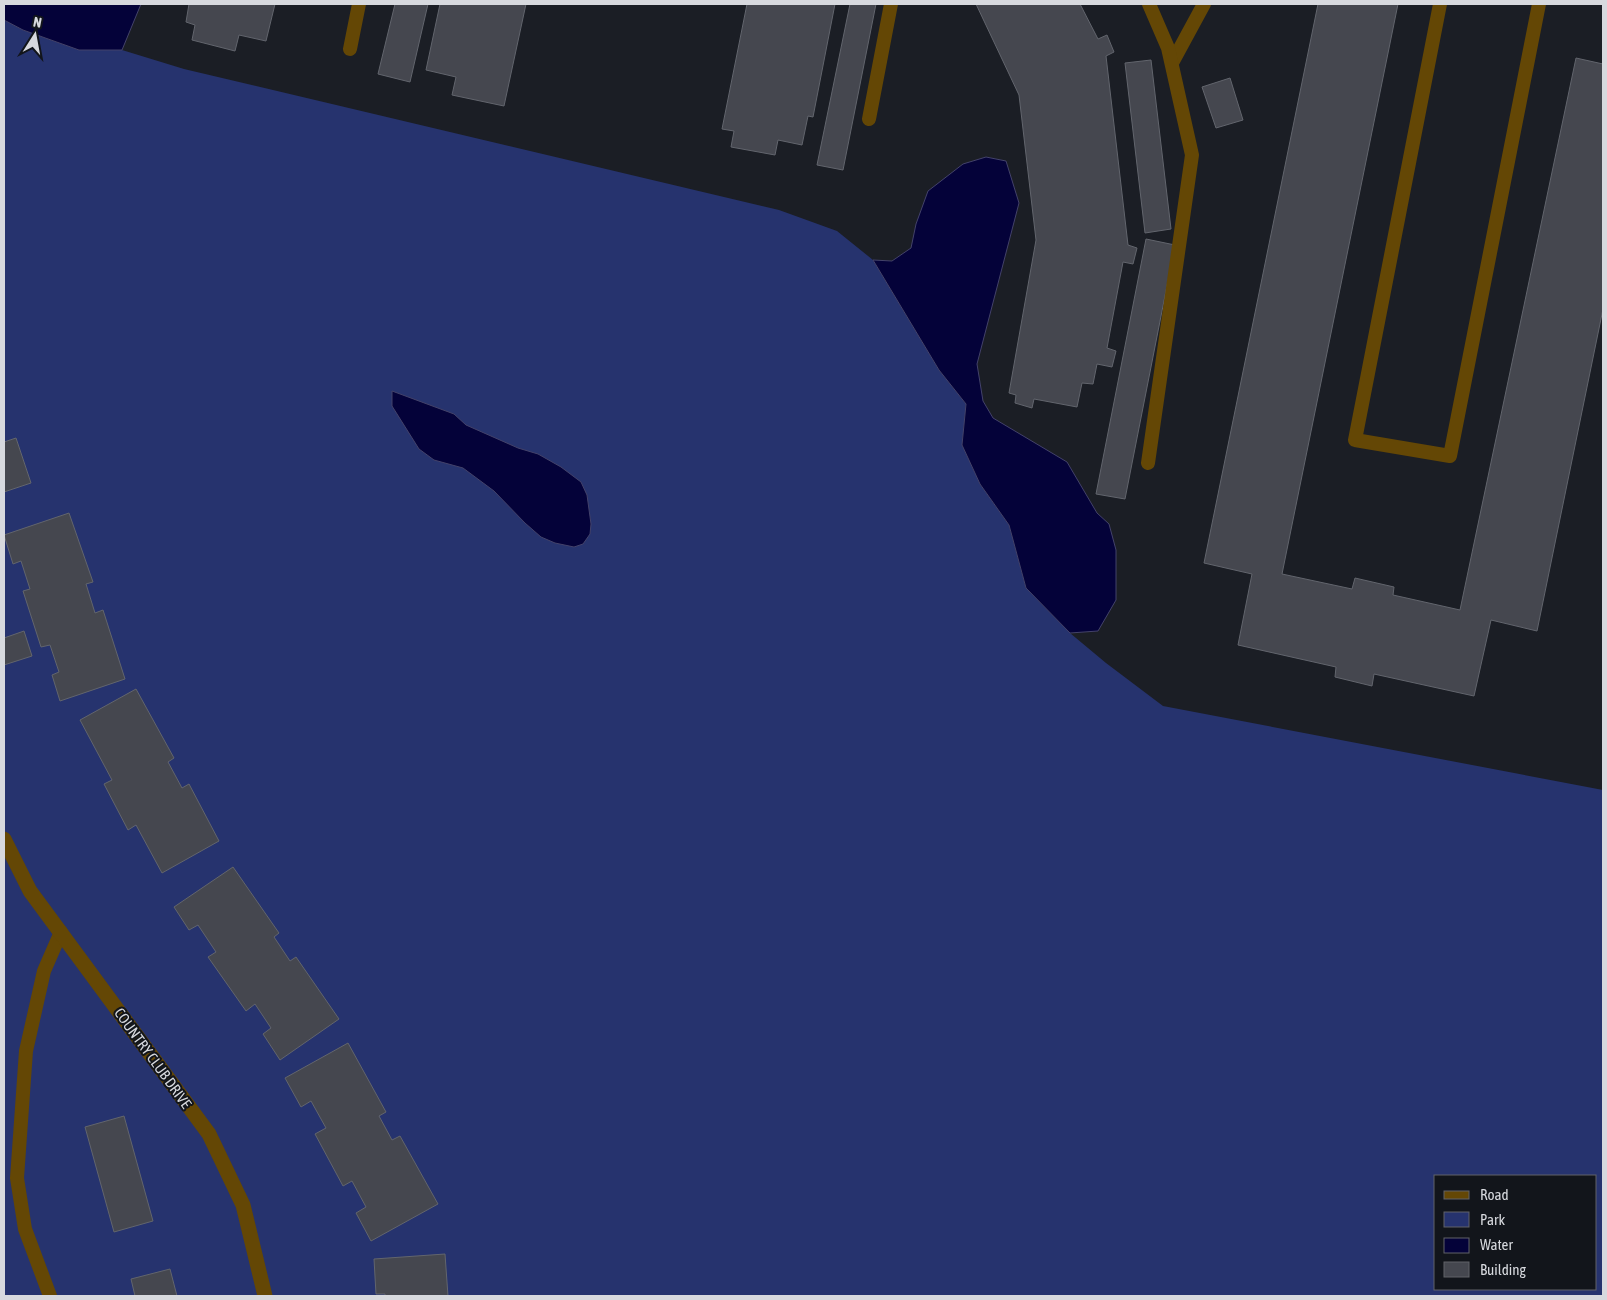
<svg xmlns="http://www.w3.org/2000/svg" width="1607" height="1300" viewBox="0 0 1607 1300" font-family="'Asap Condensed',sans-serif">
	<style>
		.green { fill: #26336e; fill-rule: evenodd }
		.water { fill: #040239; stroke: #43426a }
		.building { fill: #45474f; stroke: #62656d }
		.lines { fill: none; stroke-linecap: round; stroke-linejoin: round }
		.service { stroke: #644705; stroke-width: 14 }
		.minor { stroke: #644705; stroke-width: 15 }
		.labels { text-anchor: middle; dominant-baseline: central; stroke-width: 4; stroke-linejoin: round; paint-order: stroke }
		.street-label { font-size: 15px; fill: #d7d9de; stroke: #12151b }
	</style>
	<rect width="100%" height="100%" fill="#1b1e25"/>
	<path class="green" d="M4,20l19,10 56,20h43l62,19 595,141 58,21 36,29 66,110 27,34 -4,41 18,39 29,41 17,63 44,45 36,30 57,43 440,84v506h-1599zM1436,1176h160v113h-160z"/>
	<g class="water">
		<polygon points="4,4 141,4 122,50 79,50 23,30 4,20"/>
		<polygon points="986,157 1006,161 1019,203 977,364 983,401 993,418 1067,462 1097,513 1109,524 1116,550 1116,600 1098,631 1070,633 1026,588 1009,525 980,484 962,445 966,404 939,370 873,260 892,261 911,248 916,224 928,191 963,164"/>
		<polygon points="392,391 454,414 466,425 518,448 538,454 561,467 581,482 587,495 591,524 590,534 583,544 574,547 555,543 541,537 525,523 494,491 463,468 434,460 419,449 392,406"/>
	</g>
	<g class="building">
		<polygon points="189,4 275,4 266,41 239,35 235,51 192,40 195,25 186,22"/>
		<polygon points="395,4 428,4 410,82 378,74"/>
		<polygon points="440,4 526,4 504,106 452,95 456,77 426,70"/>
		<polygon points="747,4 835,4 813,117 808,116 802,145 778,140 775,155 731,147 734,131 722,129"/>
		<polygon points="850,4 876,4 843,170 817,165"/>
		<polygon points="976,4 1080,4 1098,39 1107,35 1114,52 1106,56 1128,245 1137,248 1133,264 1123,262 1107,348 1116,351 1112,367 1097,364 1093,384 1082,383 1077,407 1034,399 1032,408 1015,403 1016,395 1009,393 1036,240 1019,95"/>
		<polygon points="1318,4 1398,4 1282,574 1352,589 1355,578 1394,587 1393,595 1460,610 1576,58 1603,64 1603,309 1537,631 1491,620 1474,696 1374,674 1372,686 1335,677 1336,667 1238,645 1252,574 1204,563"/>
		<polygon points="1151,60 1171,229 1145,233 1125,63"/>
		<polygon points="1230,78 1243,120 1216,128 1202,87"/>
		<polygon points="1146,239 1175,245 1125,499 1096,494"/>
		<polygon points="16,438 31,483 4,492 4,442"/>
		<polygon points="69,513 93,582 86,584 95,613 103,610 125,679 60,701 52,675 59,672 50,645 41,647 23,591 30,589 21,561 13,564 4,535"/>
		<polygon points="24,631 32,656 4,665 4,638"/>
		<polygon points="136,689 174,758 168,762 182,788 189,784 219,841 162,873 136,825 128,830 104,784 112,780 80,720"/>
		<polygon points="233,867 279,933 274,937 290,961 296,957 339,1019 280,1060 263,1034 271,1028 255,1004 246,1011 208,957 216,952 198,925 189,930 174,907"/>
		<polygon points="348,1043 386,1112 379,1116 392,1140 400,1136 438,1204 371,1241 356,1213 366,1207 352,1181 343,1186 315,1134 326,1128 311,1101 301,1107 285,1078"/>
		<polygon points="124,1116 153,1221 114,1232 85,1127"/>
		<polygon points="445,1254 448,1296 385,1296 385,1294 376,1294 374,1259"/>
		<polygon points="170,1269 177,1296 135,1296 131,1279"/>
	</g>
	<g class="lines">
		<g class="service">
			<polyline points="1440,4 1355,440 1450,456 1539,4"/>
			<polyline points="350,49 359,4"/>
			<polyline points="1172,63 1204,4"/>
			<polyline points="869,119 891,4"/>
			<polyline points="1148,463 1192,155 1168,48 1149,4"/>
			<polyline points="50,1296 25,1229 17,1178 26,1051 44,971 61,932"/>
		</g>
		<polyline class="minor" points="4,839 30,891 209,1134 243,1205 265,1296"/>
	</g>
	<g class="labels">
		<g class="street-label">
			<text transform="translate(153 1058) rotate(54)">COUNTRY CLUB DRIVE</text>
		</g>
	</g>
	<rect width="1607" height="1300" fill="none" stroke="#d7d9de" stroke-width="10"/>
	<rect x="1434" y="1175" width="162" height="115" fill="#12151b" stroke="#616369"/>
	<rect x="1444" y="1191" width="25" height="8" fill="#644705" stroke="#616369"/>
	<text x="1480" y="1200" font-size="15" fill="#d7d9de">Road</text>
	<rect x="1444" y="1212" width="25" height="15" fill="#26336e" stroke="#616369"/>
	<text x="1480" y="1225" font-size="15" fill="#d7d9de">Park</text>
	<rect x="1444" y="1238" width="25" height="15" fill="#040239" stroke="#616369"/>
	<text x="1480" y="1250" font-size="15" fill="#d7d9de">Water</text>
	<rect x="1444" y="1262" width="25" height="15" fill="#45474f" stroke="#616369"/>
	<text x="1480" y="1275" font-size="15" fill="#d7d9de">Building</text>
	<g transform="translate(35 35) rotate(11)" stroke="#12151b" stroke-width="4" paint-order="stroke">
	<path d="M0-4L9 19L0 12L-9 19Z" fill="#d7d9de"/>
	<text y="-8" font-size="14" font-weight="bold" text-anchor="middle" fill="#d7d9de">N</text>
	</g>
</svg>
